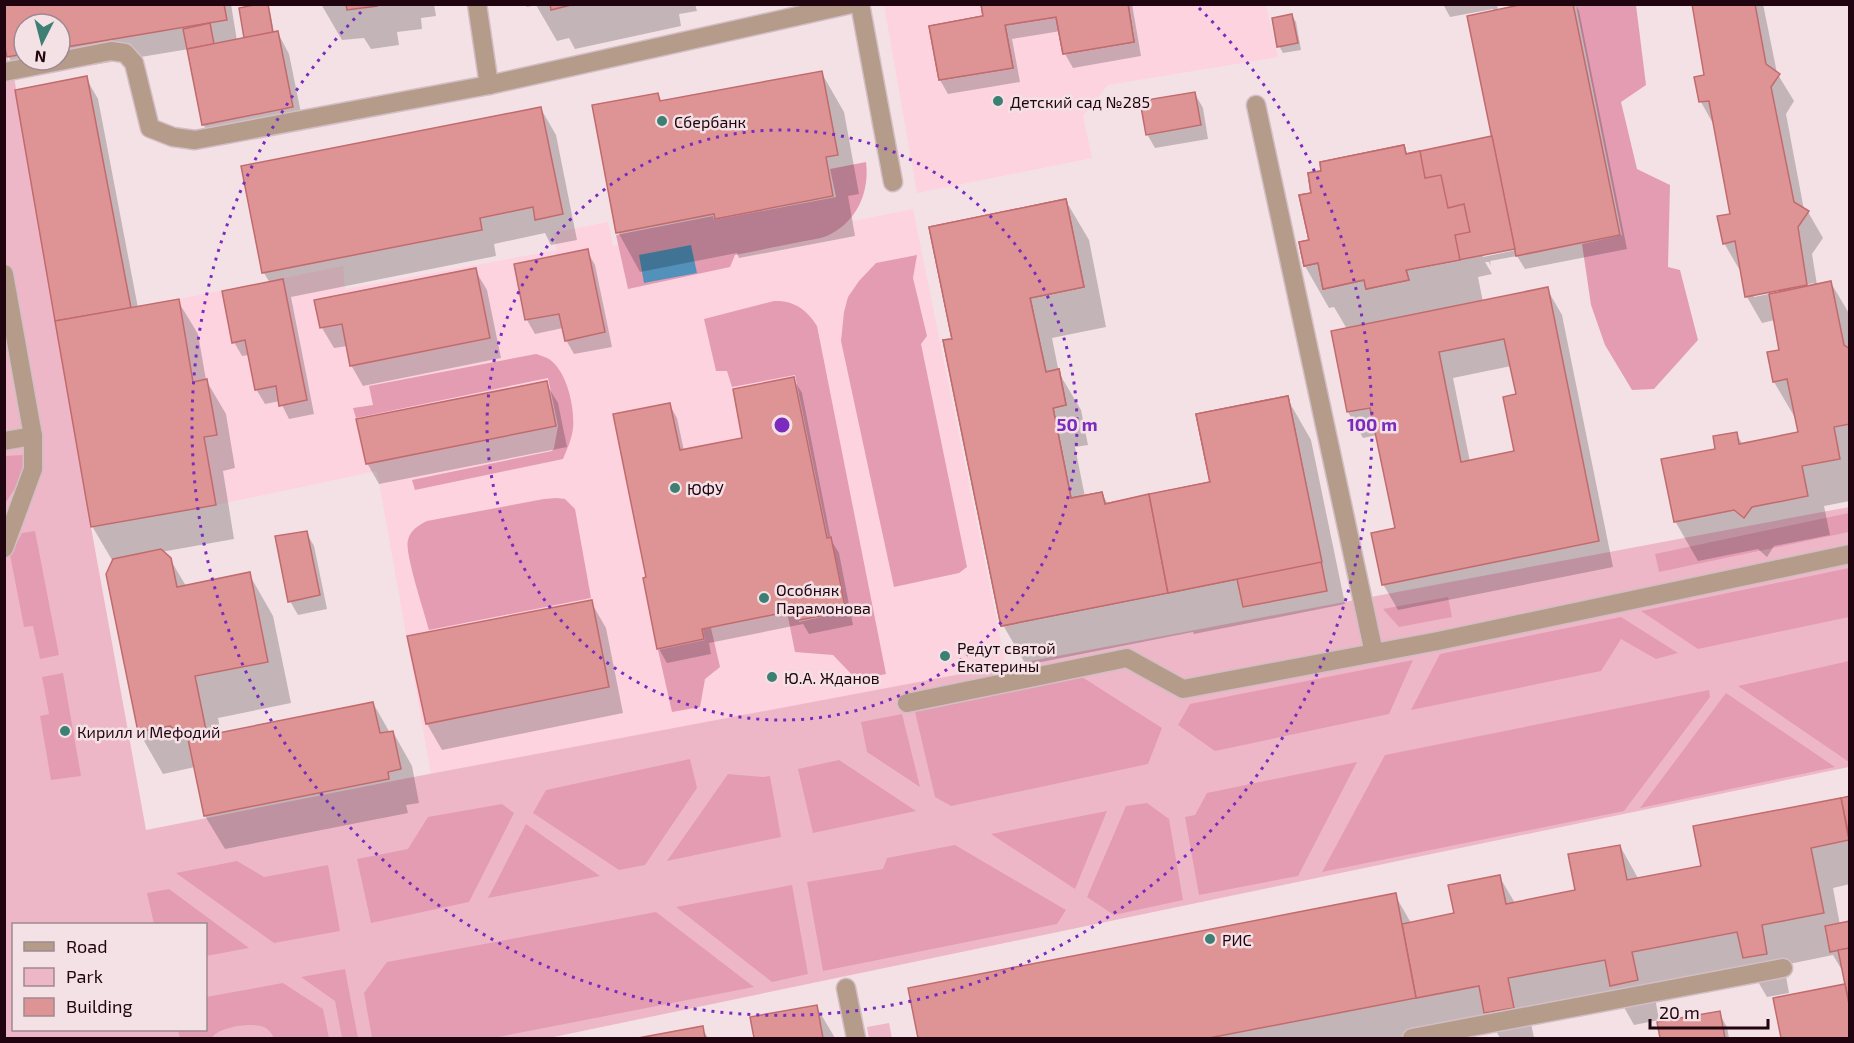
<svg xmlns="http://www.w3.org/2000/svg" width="1854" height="1043" viewBox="0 0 1854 1043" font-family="'Exo 2',sans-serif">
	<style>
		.built { fill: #fcd3df }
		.green { fill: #eeb7c8; fill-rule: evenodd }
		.forest { fill: #e49cb3 }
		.water { fill: #5292ba }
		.shadow { fill: #0003; fill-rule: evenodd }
		.building { fill: #de9495; stroke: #c16b6e; stroke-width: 1.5; fill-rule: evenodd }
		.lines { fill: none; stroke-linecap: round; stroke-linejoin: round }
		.service-casing { stroke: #d2bec4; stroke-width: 21 }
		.minor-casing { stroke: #d2bec4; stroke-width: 21 }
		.service { stroke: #b59b89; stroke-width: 18 }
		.minor { stroke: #b59b89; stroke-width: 18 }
		.ring { fill: none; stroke: #7b2cbf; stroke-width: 3; stroke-dasharray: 3 6 }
		.poi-dot { fill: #3d8073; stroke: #f4e1e6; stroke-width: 2 }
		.labels { text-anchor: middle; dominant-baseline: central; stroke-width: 5; stroke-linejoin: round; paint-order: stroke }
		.poi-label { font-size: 16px; fill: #20040f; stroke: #f4e1e6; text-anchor: start }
		.centre { fill: #7b2cbf; stroke: #f4e1e6; stroke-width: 3 }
		.ring-label { font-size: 18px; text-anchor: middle; font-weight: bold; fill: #7b2cbf; stroke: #f4e1e6; stroke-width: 5; stroke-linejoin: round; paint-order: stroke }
	</style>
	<rect width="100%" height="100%" fill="#f4e1e6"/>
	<g class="built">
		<polygon points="884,5 1266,5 1278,57 1108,85 1083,116 1092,158 917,193"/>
		<polygon points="848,200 854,221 913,209 1006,666 431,774 377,471 216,505 91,527 55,321 179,299 343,266 345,289 557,250 553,233 608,222 613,246"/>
	</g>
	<g class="green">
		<path d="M4,43l3,14 6,14 78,456 55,303 262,-52 1441,-271v260l-1300,271h-544zM14,924h192v106h-192z"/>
		<polygon points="889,1023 892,1038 869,1038 867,1027"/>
	</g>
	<g class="forest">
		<polygon points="1576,5 1636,5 1646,85 1621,102 1637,169 1670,185 1668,267 1680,270 1698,340 1654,389 1632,390 1605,345 1591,305 1582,244 1622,235"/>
		<path d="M866,162c4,31 -10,61 -39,74 -8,3 -19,4 -27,6 -22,4 -44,9 -65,13l-5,12 -102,22 -12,-54 97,-19 1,4 122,-23 -6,-28z"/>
		<polygon points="917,255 913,278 927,336 921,344 967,567 959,573 894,587 841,341 844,312 848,297 859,281 876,263"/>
		<path d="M774,301c20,-1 33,9 43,25l69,348 -29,6 -24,-25 -38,-3 -8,-40 9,-2 3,12 48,-11 -16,-75 -3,1 -33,-162 -63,12 -5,-16h-11l-12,-52z"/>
		<path d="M536,354c4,1 9,3 13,5 18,12 26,49 24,69 -1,11 -6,21 -10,31l-148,31 -3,-10 140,-29 2,-3 4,-22 -10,-48 -192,40 -3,-10 20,-3 -4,-19z"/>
		<path d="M23,455c10,14 -11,36 -18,49v-48z"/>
		<path d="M557,498l8,1 10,10 16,89 -162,32c-4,-16 -25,-78 -21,-90 2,-10 11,-15 19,-19l117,-22z"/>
		<polygon points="1849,513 1849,532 1659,572 1655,554"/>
		<polygon points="35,531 59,655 40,659 33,626 24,627 10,555 22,533"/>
		<polygon points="1849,568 1849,617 1698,649 1641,611"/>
		<polygon points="1448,597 1452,617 1399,627 1383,609"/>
		<polygon points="1621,617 1678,653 1656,659 1621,639 1601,671 1411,710 1440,654"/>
		<polygon points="711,628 720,667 705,679 700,707 672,712 658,650 705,640 703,629"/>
		<polygon points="1413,660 1389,714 1215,751 1178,725 1190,704"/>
		<polygon points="1849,661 1849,762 1738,686"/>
		<polygon points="63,673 81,776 51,780 40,716 49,714 42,677"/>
		<polygon points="1082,677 1162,728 1148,764 951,806 935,797 915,712"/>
		<polygon points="1709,690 1710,697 1624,811 1322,872 1385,755"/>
		<polygon points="1726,693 1835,767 1640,808"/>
		<polygon points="902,714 920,787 867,752 861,722"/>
		<polygon points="690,759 697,788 645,865 619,870 533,813 546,790"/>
		<polygon points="839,760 916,811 813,833 798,769"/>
		<polygon points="1357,762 1298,876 1199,895 1185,817 1195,815 1207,793"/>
		<polygon points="728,774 763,777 770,776 781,837 667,861"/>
		<polygon points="1147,803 1169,819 1183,900 1114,915 1087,897 1126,806"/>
		<polygon points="502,804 514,813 469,902 371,923 357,859 408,849 428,817"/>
		<polygon points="1107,811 1075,889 991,834"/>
		<polygon points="526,824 600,876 488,898"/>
		<polygon points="955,845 1066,910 1057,924 823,971 807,882 883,869 887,858"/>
		<polygon points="237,861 264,877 328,865 340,931 274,943 176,873"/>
		<polygon points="792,885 808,974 772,982 676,907"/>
		<polygon points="169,889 249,948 206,956 206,924 154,924 147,893"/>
		<polygon points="656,912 754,987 493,1038 372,1038 364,993 387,962"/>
		<polygon points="345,969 358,1038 342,1038 335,1001 301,977"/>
		<path d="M283,983l40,26 6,29h-55c-2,-4 -6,-9 -10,-11 -12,-5 -46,0 -52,11h-32l-2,-8h28v-33z"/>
	</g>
	<polygon class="water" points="691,245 697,273 644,283 639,255"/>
	<g class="shadow">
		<path d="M4,4h227l6,37 9,-2 21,-34 3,6 4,22h4l11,21 15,74 -89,17 -12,-21 -14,-75 -169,28 -12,-21zM24,24h36v36h-36z"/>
		<polygon points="321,4 434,4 436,16 421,18 422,29 397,32 399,45 371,49 364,38 342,40"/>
		<polygon points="525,4 695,4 697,11 679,14 681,26 575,49 569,38 557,41 536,5 527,7"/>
		<polygon points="982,4 1132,4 1141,56 1073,68 1065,54 1061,31 1012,39 1020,82 948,94 940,80 985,18"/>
		<path d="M1443,4h54l1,7 34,-7h43l4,7 48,238 -102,20 -8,-13 -27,5 1,5 -2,-4h-4l7,12 -14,3 5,25 64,-13 15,26 51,252 -215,43 -15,-26 13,-55 -19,-94 -14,3 -15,-26 -16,-80 15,-3 -13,-22 -5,1 -24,-42 5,-25 3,-47 10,-22 81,-25 4,8 85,-17v-129l-43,8zM1516,247v3l-33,7v-3zM1511,366l6,29 -1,57 -46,10 -17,-84z"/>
		<path d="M1693,4h70l14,69 17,28 -8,13 18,96 4,2 15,26 -11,16 5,31 14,-2 19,32v186l-26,5 6,29 -56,11 -7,11 -9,-8 -60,12 -23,-40 42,-71 19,-17 7,12 56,-12 -2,-12 -23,-39 7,-31 -6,-31 -13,3 -15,-26 -5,-28h-3l-15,-26 8,-28 -17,-88 -14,-25 5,-26zM1814,283v2l-60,12v-3z"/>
		<polygon points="1292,16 1296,22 1301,50 1283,53 1279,46"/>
		<polygon points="821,72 844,112 859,194 848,196 855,236 739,258 737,253 640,272 618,232 658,95 662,102"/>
		<polygon points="86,78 98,99 138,308 178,301 198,334 206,380 226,414 235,468 223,471 234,539 161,552 170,559 186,586 249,574 273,616 291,703 218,718 221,734 373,703 390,733 393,732 412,766 419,803 406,805 408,813 225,849 205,816 195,767 163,774 139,732 115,560 112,560 92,526"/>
		<polygon points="1195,94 1203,108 1208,139 1155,148 1147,134"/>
		<polygon points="541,109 556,135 577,240 551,245 545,233 494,244 496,256 291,297 314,414 289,419 280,401 265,404 256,389 249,355 242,356 234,342 270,283 264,273 243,168"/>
		<polygon points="1066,201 1089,240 1106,327 1052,338 1059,373 1081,410 1088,445 1075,447 1085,497 1101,493 1108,504 1212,483 1287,398 1311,440 1345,604 1194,634 1193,632 1026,665 1003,625 953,340"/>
		<polygon points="587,251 595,265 612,347 574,354 566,340 563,328 535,334 527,320"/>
		<polygon points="475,270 487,290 501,358 363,386 351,365 348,346 334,348 322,328 316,301"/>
		<polygon points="793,378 802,393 831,540 839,553 853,625 809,634 803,624 709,643 711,654 667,663 659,649 647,579 669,404 677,418 684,451 744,439"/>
		<polygon points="546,383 558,403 567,447 379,484 367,463"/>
		<polygon points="306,532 314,546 327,609 298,615 290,601"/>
		<polygon points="591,602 606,628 623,713 442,750 427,724"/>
		<polygon points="1850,798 1850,884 1833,888 1840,925 1850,923 1850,1038 1782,1038 1775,999 1846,985 1843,972 1833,955 1784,965 1789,993 1767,997 1753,973 1654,992 1659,1020 1634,1025 1620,1000 1530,1018 1534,1038 1500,1038 1494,1027 1433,1038 919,1038 909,989 1395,895 1411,923 1456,915 1499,876 1515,903 1576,892 1620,846 1639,880 1703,867 1695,828"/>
		<polygon points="816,1006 835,1038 755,1038 752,1018"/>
		<polygon points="1719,1013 1727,1027 1729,1038 1662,1038 1659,1024"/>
		<polygon points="702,1028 708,1038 646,1038"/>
	</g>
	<g class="building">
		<polygon points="4,4 224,4 227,20 60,48 60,24 24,24 24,54 7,57 4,43"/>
		<polygon points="259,4 268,4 273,33 244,38 239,8"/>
		<polygon points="346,4 377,4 377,6 347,10"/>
		<polygon points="550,4 575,4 551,10"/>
		<polygon points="981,4 1128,4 1134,42 1063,54 1056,17 1005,25 1013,68 939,80 929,26 983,16"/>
		<polygon points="981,4 1128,4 1134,42 1063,54 1056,17 1005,25 1013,68 939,80 929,26 983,16"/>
		<polygon points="1524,4 1573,4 1620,235 1516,256 1467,16"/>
		<polygon points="1692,4 1755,4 1766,64 1780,74 1771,87 1794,202 1809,211 1798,227 1807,285 1745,297 1735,241 1723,244 1717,216 1730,214 1709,101 1699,102 1694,77 1704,75"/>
		<polygon points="1292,14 1298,43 1277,47 1272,18"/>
		<polygon points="210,23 214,44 187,49 183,29"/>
		<polygon points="278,31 293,107 202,125 187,49"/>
		<polygon points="822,71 838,155 826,157 833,196 715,219 714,214 616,233 592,105 658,93 660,101"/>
		<polygon points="87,76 131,308 55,321 15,90"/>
		<polygon points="1195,92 1201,125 1146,135 1140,101"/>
		<polygon points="541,107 563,214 535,220 533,207 480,218 482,230 262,273 241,166"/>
		<polygon points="1492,136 1515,249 1406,270 1409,280 1366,289 1364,280 1323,289 1318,263 1304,266 1299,242 1309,240 1299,195 1311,193 1308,173 1321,171 1320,162 1404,145 1406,154"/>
		<polygon points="1404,145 1406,154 1420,151 1425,178 1441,175 1448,208 1464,204 1470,232 1455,235 1460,260 1406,270 1409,280 1366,289 1364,280 1323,289 1318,263 1304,266 1299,242 1309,240 1299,195 1311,193 1308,173 1321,171 1320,162"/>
		<polygon points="1066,199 1084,287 1030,298 1046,372 1059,369 1066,405 1053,408 1071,498 1102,492 1105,504 1210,482 1196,414 1288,396 1327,591 1243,607 1237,579 1001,626 943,340 952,339 929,227"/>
		<polygon points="1066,199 1084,287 1030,298 1046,372 1059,369 1066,405 1053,408 1071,498 1102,492 1105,504 1149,494 1168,593 1001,626 943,340 952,339 929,227"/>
		<polygon points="588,249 605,332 565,341 559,314 525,320 514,264"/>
		<polygon points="476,268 490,338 350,366 342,324 320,328 314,300"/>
		<polygon points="283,279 307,400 279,406 276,386 255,390 245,340 232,343 222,291"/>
		<polygon points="1831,281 1844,345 1850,349 1850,424 1834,427 1840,459 1802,466 1808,496 1752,507 1744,518 1734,510 1674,522 1661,459 1715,449 1713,436 1737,432 1739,444 1798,432 1787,379 1773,382 1767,352 1779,350 1769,294"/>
		<path d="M1548,287l51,254 -217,44 -11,-52 24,-5 -25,-120 -23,4 -16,-81zM1504,339l12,55 -13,3 11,54 -53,11 -22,-110z"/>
		<polygon points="179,299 193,382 207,379 217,435 204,437 216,505 91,527 55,321"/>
		<polygon points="794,377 827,538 831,537 846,611 799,620 797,610 702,629 704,639 657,649 643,578 646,577 613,414 670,403 680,450 742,438 733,389"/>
		<polygon points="547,381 556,426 366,464 356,419"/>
		<polygon points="1288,396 1322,562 1168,593 1149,494 1210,482 1196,414"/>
		<polygon points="307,531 320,595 288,602 275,536"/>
		<polygon points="161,549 171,558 177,587 250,572 268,662 195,676 207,735 188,739 170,726 138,732 106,574 113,559"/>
		<polygon points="592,600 609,687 426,724 407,636"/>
		<polygon points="373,702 380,733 393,731 401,769 388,772 389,779 204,816 188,739"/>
		<polygon points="1850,796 1850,841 1841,798"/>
		<polygon points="1841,798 1849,840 1811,848 1824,913 1762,925 1767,954 1743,958 1737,932 1632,952 1638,980 1610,986 1605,960 1508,978 1514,1008 1484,1013 1479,986 1416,998 1402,924 1454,913 1448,885 1500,875 1506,904 1575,890 1568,854 1620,845 1627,880 1701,866 1693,826"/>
		<polygon points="1396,893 1416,998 1209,1038 918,1038 908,988"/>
		<polygon points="1850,921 1850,948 1830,952 1825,926"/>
		<polygon points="1850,948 1850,1009 1838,950"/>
		<polygon points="1845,984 1850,1009 1850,1038 1781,1038 1773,998"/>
		<polygon points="817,1005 823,1038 754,1038 750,1017"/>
		<polygon points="1720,1011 1725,1038 1660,1038 1657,1022"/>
		<polygon points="703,1026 705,1038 638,1038"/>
	</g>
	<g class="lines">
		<g class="service-casing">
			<g id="service">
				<polyline points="477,4 489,85"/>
				<polyline points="860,4 893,182"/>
				<polyline points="4,72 111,51 125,53 134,63 150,128 173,137 195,140 489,85 851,4"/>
				<polyline points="1256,105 1374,653"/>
				<polyline points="907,703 1127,658 1183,689 1438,641 1850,554"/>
				<polyline points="846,988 856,1038"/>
				<polyline points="1412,1038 1783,968"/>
			</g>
		</g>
		<g class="minor-casing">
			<g id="minor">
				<polyline points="4,274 33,436 4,441"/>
				<polyline points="4,548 33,469 33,436"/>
			</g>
		</g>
		<use href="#service" class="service"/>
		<use href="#minor" class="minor"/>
	</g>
	<g class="ring">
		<circle cx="782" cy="425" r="295"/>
		<path d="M1199 8A590 590 0 1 1 365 8"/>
	</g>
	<g class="poi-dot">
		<circle cx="998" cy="101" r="6"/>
		<circle cx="662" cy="121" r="6"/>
		<circle cx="675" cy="488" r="6"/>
		<circle cx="764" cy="598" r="6"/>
		<circle cx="945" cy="656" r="6"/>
		<circle cx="772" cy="677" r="6"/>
		<circle cx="65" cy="731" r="6"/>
		<circle cx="1210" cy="939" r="6"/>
	</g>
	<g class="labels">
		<g class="poi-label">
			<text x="1010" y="101">Детский сад №285</text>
			<text x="674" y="121">Сбербанк</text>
			<text x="687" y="488">ЮФУ</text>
			<text x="776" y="589">Особняк<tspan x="776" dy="18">Парамонова</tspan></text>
			<text x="957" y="647">Редут святой<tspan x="957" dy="18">Екатерины</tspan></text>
			<text x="784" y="677">Ю.А. Жданов</text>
			<text x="77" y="731">Кирилл и Мефодий</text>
			<text x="1222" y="939">РИС</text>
		</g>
	</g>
	<circle cx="782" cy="425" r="9" class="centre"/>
	<g class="ring-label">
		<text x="1077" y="431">50 m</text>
		<text x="1372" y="431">100 m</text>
	</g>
	<rect width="1854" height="1043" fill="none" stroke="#20040f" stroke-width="12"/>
	<rect x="12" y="923" width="195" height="108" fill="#f4e1e6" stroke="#9f8990" stroke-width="1.5"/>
	<rect x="24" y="942" width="30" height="9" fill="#b59b89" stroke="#9f8990" stroke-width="1.5"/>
	<text x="66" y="953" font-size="18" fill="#20040f">Road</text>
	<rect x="24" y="968" width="30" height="18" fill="#eeb7c8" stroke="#9f8990" stroke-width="1.5"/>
	<text x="66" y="983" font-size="18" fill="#20040f">Park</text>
	<rect x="24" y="998" width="30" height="18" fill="#de9495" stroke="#9f8990" stroke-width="1.5"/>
	<text x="66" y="1013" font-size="18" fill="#20040f">Building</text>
	<g transform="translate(42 42) rotate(186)"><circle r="28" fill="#f4e1e6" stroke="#9f8990" stroke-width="1.5"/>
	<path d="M0-4.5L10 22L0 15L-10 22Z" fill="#3d8073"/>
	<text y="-9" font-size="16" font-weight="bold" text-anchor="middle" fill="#20040f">N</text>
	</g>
	<path d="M1650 1019v9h118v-9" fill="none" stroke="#20040f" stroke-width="3"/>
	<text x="1659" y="1019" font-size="18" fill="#20040f" stroke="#f4e1e6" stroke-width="4.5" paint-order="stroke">20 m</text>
</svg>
